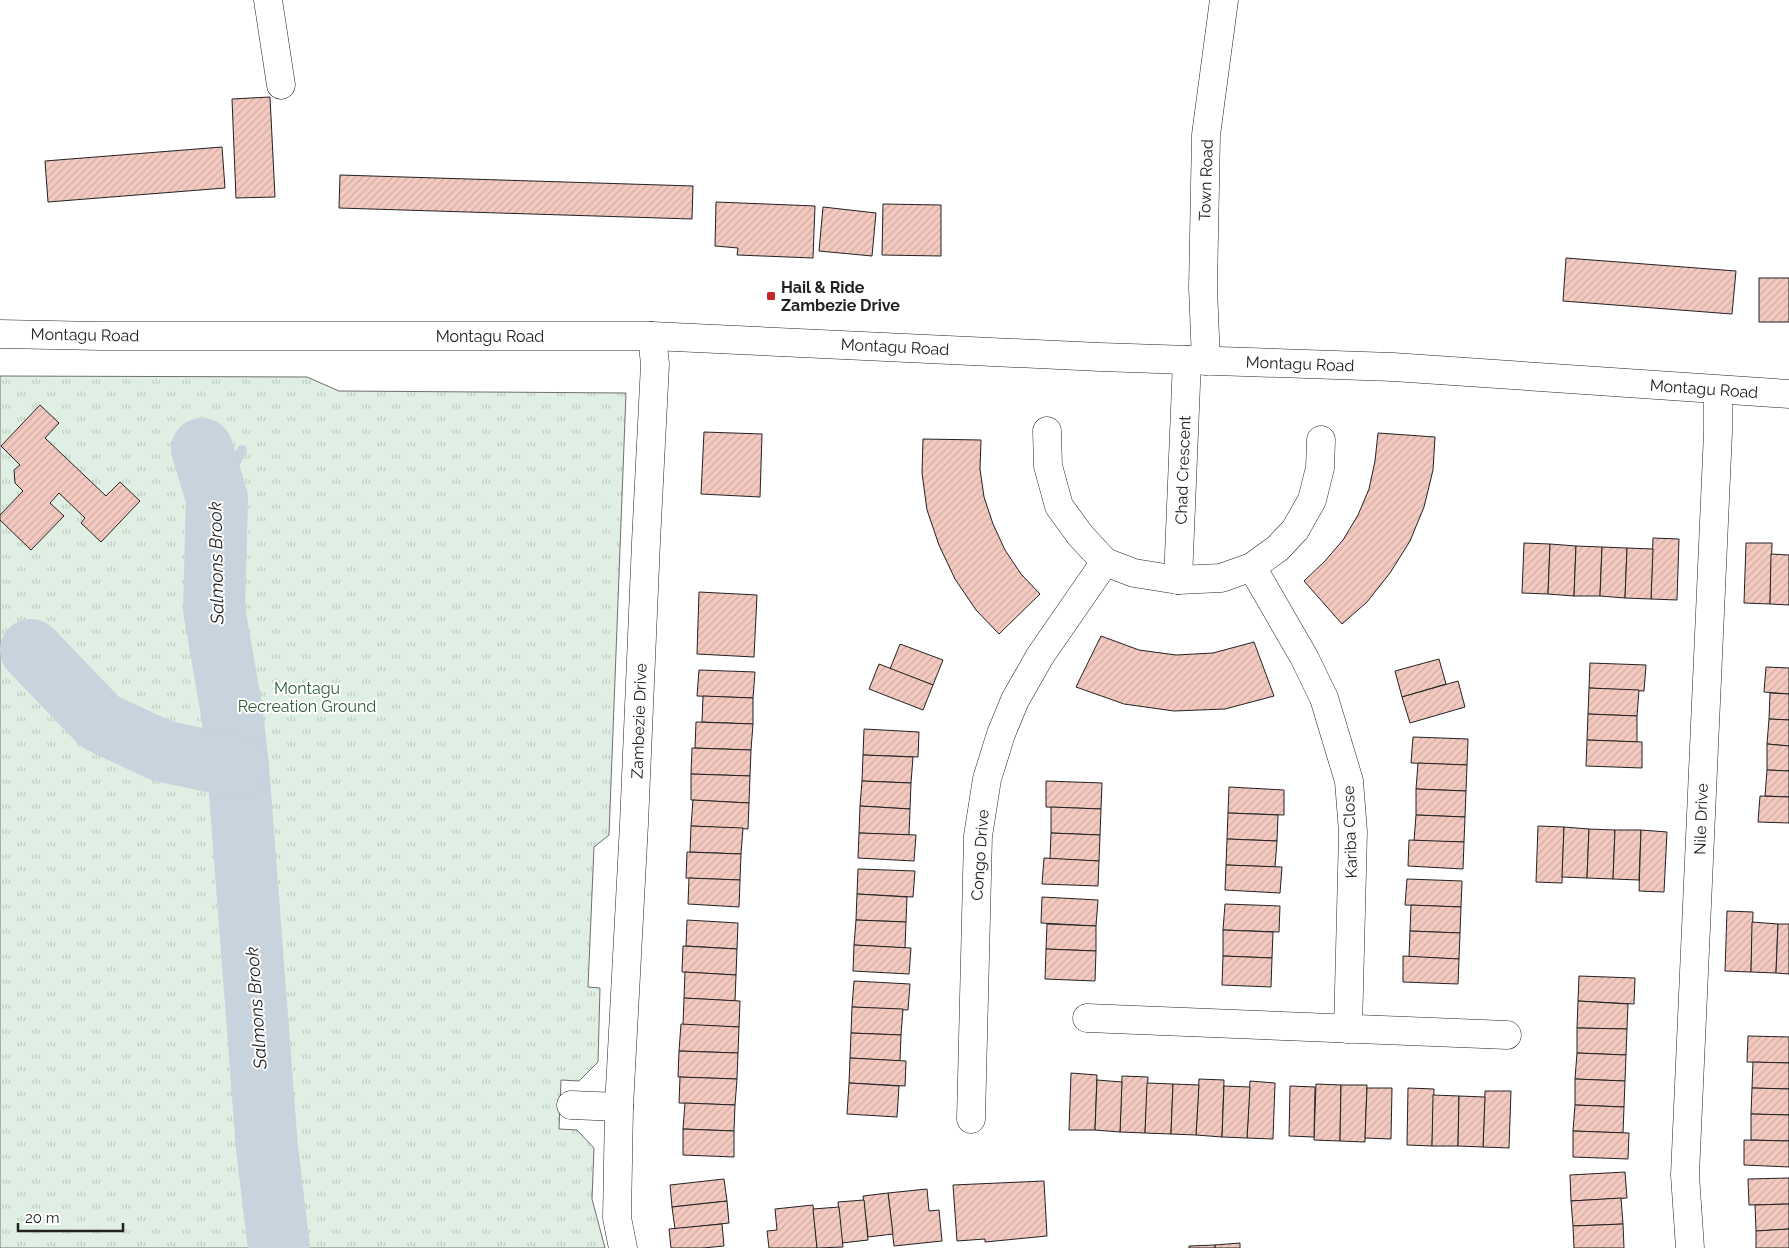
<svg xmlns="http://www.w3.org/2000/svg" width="1789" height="1248" viewBox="0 0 1789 1248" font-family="Raleway,sans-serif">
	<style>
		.park { fill: url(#park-tufts); stroke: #6f6f6f }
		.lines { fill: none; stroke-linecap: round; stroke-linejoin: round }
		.stream { stroke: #c7d3dd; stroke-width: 10 }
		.river { stroke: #c7d3dd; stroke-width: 62 }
		.building { fill: url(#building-hatch); stroke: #222 }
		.street-casing { stroke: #222; stroke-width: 29 }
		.secondary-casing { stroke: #222; stroke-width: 29 }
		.street { stroke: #fff; stroke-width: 28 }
		.secondary { stroke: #fff; stroke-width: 28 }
		.poi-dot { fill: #c62828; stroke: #fff; stroke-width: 2 }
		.labels { text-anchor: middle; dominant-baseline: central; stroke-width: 4; stroke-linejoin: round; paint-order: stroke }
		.street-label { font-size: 16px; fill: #222; stroke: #fff }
		.poi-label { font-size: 16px; font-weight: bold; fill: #222; stroke: #fff; text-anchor: start }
		.park-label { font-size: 16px; fill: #2f5e38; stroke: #fff }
		.water-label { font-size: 18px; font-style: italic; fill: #222; stroke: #fff }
	</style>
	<defs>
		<pattern id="park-tufts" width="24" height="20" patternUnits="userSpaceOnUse" patternTransform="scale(1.25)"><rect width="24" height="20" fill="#e0efe3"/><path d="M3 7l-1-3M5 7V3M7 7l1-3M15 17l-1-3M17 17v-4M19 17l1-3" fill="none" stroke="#c0cdc2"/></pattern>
		<pattern id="building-hatch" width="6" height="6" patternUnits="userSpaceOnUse" patternTransform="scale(1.25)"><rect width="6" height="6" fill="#f3c9c0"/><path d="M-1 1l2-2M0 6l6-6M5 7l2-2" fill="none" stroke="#d0aca5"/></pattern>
	</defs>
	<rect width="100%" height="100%" fill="#fff"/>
	<polygon class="park" points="0,376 307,377 339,391 626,393 609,835 594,847 588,987 600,988 598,1062 579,1081 561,1080 559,1129 577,1130 594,1148 592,1199 605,1248 0,1248"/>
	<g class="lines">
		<polyline class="stream" points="217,498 242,450"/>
		<g class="river">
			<polyline points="202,449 217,498 214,609 232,713 238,767 267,1148 279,1248"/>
			<polyline points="31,650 100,722 162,751 238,767"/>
		</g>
	</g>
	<g class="building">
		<polygon points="270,97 275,197 236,198 232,99"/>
		<polygon points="222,147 225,188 48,202 45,161"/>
		<polygon points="340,175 693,186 692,219 339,208"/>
		<polygon points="716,202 815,206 813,258 737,255 738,248 715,246"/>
		<polygon points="883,204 941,205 941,256 882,255"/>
		<polygon points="823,207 876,213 872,256 819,251"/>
		<polygon points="1566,258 1736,271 1732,314 1563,301"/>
		<rect x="1759" y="278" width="30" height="44"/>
		<polygon points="40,405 59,423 45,438 106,496 120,482 140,501 101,542 81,523 85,518 59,493 50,503 64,516 31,550 0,520 0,515 23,491 15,483 14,470 20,465 1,446"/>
		<polygon points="704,432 762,434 760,497 701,494"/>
		<polygon points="1378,433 1435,437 1433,470 1424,507 1410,541 1390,573 1367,602 1342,624 1304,581 1325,561 1343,540 1358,515 1369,489 1375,461"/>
		<polygon points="923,439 981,440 980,469 984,497 993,524 1005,550 1021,574 1040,594 999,634 976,610 955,579 939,545 927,510 922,473"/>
		<polygon points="1653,538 1679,539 1677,600 1651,599"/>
		<polygon points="1524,543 1550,544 1548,594 1522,593"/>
		<polygon points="1746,543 1772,543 1770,604 1744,603"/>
		<polygon points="1550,544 1576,546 1574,596 1548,594"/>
		<polygon points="1576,546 1602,547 1600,596 1574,596"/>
		<polygon points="1602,547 1627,548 1625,598 1600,596"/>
		<polygon points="1627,548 1653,549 1651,599 1625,598"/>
		<polygon points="1771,554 1789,555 1789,605 1770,604"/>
		<polygon points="699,592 757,595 754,657 697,654"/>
		<polygon points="1101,636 1139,650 1176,655 1213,653 1254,642 1274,696 1225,709 1174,711 1124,704 1076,687"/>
		<polygon points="900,644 943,660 933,685 890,669"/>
		<polygon points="1439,659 1446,684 1402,697 1395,671"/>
		<polygon points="1590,663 1646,665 1644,691 1589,688"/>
		<polygon points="879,664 933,685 923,710 869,689"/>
		<polygon points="1766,667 1789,668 1789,694 1764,692"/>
		<polygon points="699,670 755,672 753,698 697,696"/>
		<polygon points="1458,681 1465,707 1410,723 1402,697"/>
		<polygon points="1589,688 1639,690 1637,716 1588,714"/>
		<polygon points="1770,693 1789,694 1789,720 1769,719"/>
		<polygon points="703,696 753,698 753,724 702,722"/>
		<polygon points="1588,714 1637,716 1637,742 1587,740"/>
		<polygon points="1769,719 1789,720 1789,746 1767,744"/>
		<polygon points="696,722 753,724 751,750 695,748"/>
		<polygon points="864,729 919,732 918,757 863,755"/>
		<polygon points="1413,737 1468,739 1467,765 1411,763"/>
		<polygon points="1587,740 1642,742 1642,768 1586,766"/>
		<polygon points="1767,744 1789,746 1789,771 1767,770"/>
		<polygon points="692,748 751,750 750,776 691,774"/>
		<polygon points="863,755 913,757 911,783 862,781"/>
		<polygon points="1418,763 1467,765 1466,791 1416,789"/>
		<polygon points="1767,770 1789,771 1789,797 1765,796"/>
		<polygon points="691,774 750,776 749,803 691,800"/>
		<polygon points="862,781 911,783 910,809 860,806"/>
		<polygon points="1046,781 1102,783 1101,809 1046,807"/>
		<polygon points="1229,787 1284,790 1284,815 1228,813"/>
		<polygon points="1416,789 1466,791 1465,817 1416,815"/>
		<polygon points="1760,796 1789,797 1789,823 1758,822"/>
		<polygon points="693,800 749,803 748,829 691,826"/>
		<polygon points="860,806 910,809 909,835 859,833"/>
		<polygon points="1051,807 1101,809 1100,835 1051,833"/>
		<polygon points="1228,813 1278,815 1277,841 1227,839"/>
		<polygon points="1416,815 1465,817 1464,842 1414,841"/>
		<polygon points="691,826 743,828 741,854 690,852"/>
		<polygon points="1538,826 1564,827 1562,883 1536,882"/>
		<polygon points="1564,827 1589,829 1587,878 1562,877"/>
		<polygon points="1589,829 1615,830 1613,879 1587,878"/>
		<polygon points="1615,830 1641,830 1639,880 1613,879"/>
		<polygon points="1641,830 1667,832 1664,892 1639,891"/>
		<polygon points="859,833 916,835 914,861 858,858"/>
		<polygon points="1051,833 1100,835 1099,861 1050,859"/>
		<polygon points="1227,839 1277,841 1275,867 1226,865"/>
		<polygon points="1409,840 1464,842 1463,869 1408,866"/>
		<polygon points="687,852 741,854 740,880 686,878"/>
		<polygon points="1044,858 1099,861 1098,886 1042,884"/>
		<polygon points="1226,865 1282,867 1280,893 1225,890"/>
		<polygon points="858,869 915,871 913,897 857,894"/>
		<polygon points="689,878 740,880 739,907 688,904"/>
		<polygon points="1407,879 1462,881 1461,907 1405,905"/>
		<polygon points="857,894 907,897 906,922 856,920"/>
		<polygon points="1042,897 1098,900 1096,926 1041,923"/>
		<polygon points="1225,904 1280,906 1279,932 1223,930"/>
		<polygon points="1411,905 1461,907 1460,933 1410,931"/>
		<polygon points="1727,911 1753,912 1751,972 1725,971"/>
		<polygon points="687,920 738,923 737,949 686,946"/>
		<polygon points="856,920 906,922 905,948 854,945"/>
		<polygon points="1752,922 1778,924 1776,973 1751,972"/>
		<polygon points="1047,924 1096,926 1096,951 1046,949"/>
		<polygon points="1778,924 1789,924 1789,974 1776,973"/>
		<polygon points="1223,930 1273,932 1272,958 1223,956"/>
		<polygon points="1410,931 1460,933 1459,959 1409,957"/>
		<polygon points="854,945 911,948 909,974 853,971"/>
		<polygon points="683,946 737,949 736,975 682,972"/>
		<polygon points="1046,949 1096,951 1095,981 1045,979"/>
		<polygon points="1223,956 1272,958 1271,987 1222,985"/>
		<polygon points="1403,956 1459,959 1458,984 1403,982"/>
		<polygon points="685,972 736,975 735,1001 684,998"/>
		<polygon points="1579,976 1635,978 1634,1004 1578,1001"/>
		<polygon points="854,981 910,984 908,1010 852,1007"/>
		<polygon points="684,998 740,1001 739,1027 683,1025"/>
		<polygon points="1578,1001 1628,1004 1627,1029 1577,1028"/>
		<polygon points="852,1007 903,1009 901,1035 851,1033"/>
		<polygon points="681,1024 739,1027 738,1053 679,1051"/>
		<polygon points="1577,1028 1627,1029 1626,1055 1577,1053"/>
		<polygon points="851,1033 901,1035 900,1061 850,1058"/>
		<polygon points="1748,1036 1789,1037 1789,1063 1747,1062"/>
		<polygon points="679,1051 738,1053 737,1079 678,1077"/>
		<polygon points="1577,1053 1626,1055 1625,1081 1575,1079"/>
		<polygon points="850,1058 906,1061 905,1086 849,1083"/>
		<polygon points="1753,1062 1789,1063 1789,1089 1752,1088"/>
		<polygon points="1071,1073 1097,1075 1095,1130 1069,1130"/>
		<polygon points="1122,1076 1148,1077 1145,1133 1120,1132"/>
		<polygon points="680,1077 737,1079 735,1105 679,1103"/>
		<polygon points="1199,1079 1224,1080 1222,1137 1196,1135"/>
		<polygon points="1575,1079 1625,1081 1624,1107 1575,1105"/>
		<polygon points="1097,1080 1122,1082 1120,1132 1095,1130"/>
		<polygon points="1250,1081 1275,1083 1273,1139 1247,1138"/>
		<polygon points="849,1083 899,1086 897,1117 847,1114"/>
		<polygon points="1147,1083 1173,1084 1171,1134 1145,1133"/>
		<polygon points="1173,1084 1199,1085 1196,1135 1171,1134"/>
		<polygon points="1316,1084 1341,1085 1340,1141 1314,1140"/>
		<polygon points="1341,1085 1367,1085 1365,1142 1340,1141"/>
		<polygon points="1224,1086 1250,1087 1247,1138 1222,1137"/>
		<polygon points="1290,1086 1315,1087 1314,1137 1289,1136"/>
		<polygon points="1367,1088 1392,1088 1391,1139 1365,1138"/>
		<polygon points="1408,1088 1434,1089 1432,1146 1407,1145"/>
		<polygon points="1752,1088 1789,1089 1789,1115 1751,1114"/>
		<polygon points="1485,1091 1511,1091 1509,1148 1483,1147"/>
		<polygon points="1433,1095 1459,1096 1458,1146 1432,1146"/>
		<polygon points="1459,1096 1485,1097 1483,1147 1458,1146"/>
		<polygon points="685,1103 735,1105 734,1131 683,1129"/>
		<polygon points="1575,1105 1624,1107 1623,1133 1573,1131"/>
		<polygon points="1751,1114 1789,1115 1789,1141 1751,1140"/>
		<polygon points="683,1129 734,1131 734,1157 683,1155"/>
		<polygon points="1573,1131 1629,1133 1628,1159 1573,1157"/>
		<polygon points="1744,1140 1789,1141 1789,1167 1744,1165"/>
		<polygon points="1625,1172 1627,1198 1571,1201 1570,1175"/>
		<polygon points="1789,1178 1789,1204 1749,1205 1748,1179"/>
		<polygon points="724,1179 727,1201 672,1207 670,1185"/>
		<polygon points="1044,1181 1047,1236 985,1242 985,1239 957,1241 953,1185"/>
		<polygon points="927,1189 929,1211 939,1210 942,1241 894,1246 888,1193"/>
		<polygon points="888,1193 893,1234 868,1237 863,1196"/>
		<polygon points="1621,1198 1623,1224 1573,1226 1571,1201"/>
		<polygon points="864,1200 868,1240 842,1243 838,1202"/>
		<polygon points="727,1201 729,1223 675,1229 672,1207"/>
		<polygon points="1789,1204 1789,1229 1756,1231 1755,1205"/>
		<polygon points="813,1205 817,1248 769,1248 767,1231 777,1230 775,1209"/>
		<polygon points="839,1207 843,1247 817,1248 813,1209"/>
		<polygon points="722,1224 724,1246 703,1248 671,1248 669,1229"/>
		<polygon points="1623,1224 1624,1248 1574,1248 1573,1226"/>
		<polygon points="1789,1229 1789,1248 1756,1248 1756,1231"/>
		<polygon points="1240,1243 1240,1248 1215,1248 1215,1245"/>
		<polygon points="1215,1245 1215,1248 1189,1248 1189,1246"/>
	</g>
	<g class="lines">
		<g class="street-casing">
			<g id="street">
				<polyline points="268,0 281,85"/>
				<polyline points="1047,431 1048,466 1059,506 1080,535 1105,562 1134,573 1178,580 1221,578 1252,567 1278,548 1295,530 1312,500 1320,468 1321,440"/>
				<polyline points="1252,567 1304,657 1324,698 1349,781 1353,832 1348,1029"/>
				<polyline points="1178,580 1187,360"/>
				<polyline points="1087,1018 1507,1035"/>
				<polyline points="571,1105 619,1107"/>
				<polyline points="971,1119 978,836 987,779 1001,734 1015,700 1040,656 1105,562"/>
				<polyline points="623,1248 617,1218 619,1107 634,824 646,542 655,364 652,336"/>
				<polyline points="1690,1248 1685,1175 1718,432 1718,390"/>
			</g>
		</g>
		<g class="secondary-casing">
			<g id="secondary">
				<polyline points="0,334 101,336 652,336 1100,357 1393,367 1789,394"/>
				<polyline points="1206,361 1203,288 1206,135 1224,0"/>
			</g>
		</g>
		<use href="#street" class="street"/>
		<use href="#secondary" class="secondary"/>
	</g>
	<rect class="poi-dot" x="766" y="291" width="10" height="10" rx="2.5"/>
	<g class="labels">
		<g class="street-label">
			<text transform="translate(1206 180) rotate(-88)">Town Road</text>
			<text transform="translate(85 335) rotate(1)">Montagu Road</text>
			<text x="490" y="336">Montagu Road</text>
			<text transform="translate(895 347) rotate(3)">Montagu Road</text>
			<text transform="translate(1300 364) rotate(2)">Montagu Road</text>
			<text transform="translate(1704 389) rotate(4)">Montagu Road</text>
			<text transform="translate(1183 470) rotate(-88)">Chad Crescent</text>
			<text transform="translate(639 721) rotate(-88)">Zambezie Drive</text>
			<text transform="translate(1701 819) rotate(-88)">Nile Drive</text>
			<text transform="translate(1350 832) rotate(-92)">Kariba Close</text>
			<text transform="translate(980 855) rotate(-86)">Congo Drive</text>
		</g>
		<g class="poi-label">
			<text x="781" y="287">Hail &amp; Ride<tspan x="781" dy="18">Zambezie Drive</tspan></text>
		</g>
		<g class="park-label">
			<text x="307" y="688">Montagu<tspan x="307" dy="18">Recreation Ground</tspan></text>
		</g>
		<g class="water-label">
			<text transform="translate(216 563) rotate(-91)">Salmons Brook</text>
			<text transform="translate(256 1008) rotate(-94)">Salmons Brook</text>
		</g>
	</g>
	<path d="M18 1223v8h105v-8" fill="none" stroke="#222222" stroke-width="2.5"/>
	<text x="25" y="1223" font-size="15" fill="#222222" stroke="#ffffff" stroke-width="4" paint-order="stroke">20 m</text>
</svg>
